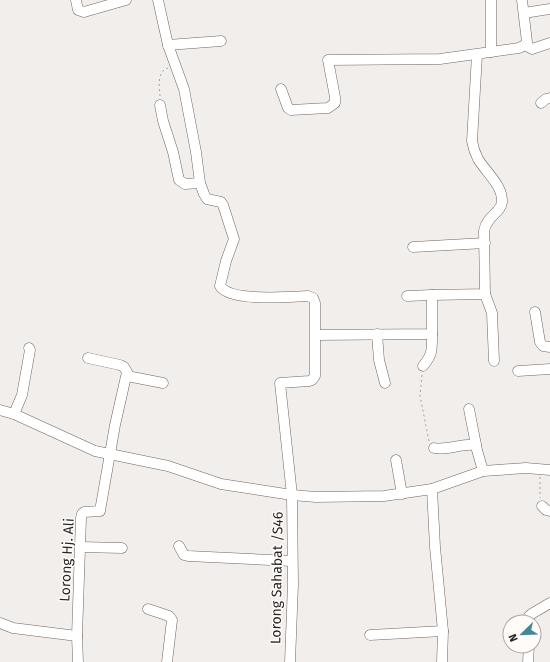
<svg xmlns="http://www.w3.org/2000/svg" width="550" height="662" viewBox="0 0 550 662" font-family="'Fira Sans',sans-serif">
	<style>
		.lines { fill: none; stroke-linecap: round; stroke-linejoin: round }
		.minor-casing { stroke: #6b6765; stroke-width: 11 }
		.path { stroke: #a5a29f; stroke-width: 1; stroke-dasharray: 2 3; stroke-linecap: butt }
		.minor { stroke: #fff; stroke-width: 10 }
		.labels { text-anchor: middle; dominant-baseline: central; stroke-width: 3; stroke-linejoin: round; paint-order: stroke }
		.street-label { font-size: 14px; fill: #282625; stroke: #fffbf9 }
	</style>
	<rect width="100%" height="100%" fill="#f2eeeb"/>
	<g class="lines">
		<g class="minor-casing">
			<g id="minor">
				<polyline points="76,0 78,10 84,12 126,0"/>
				<path d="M158,0l10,45 16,44 12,63 4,31 4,11 3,5 14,3 2,3 11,34 -8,22 -6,25c10,16 70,11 88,10l5,2 2,5v73l-3,4 -3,1 -29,2 12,112 1,89 -3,78"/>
				<polyline points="524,13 550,9"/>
				<polyline points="168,45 221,41"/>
				<polyline points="525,45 532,49 550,43"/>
				<polyline points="491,52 491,0"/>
				<polyline points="281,89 288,108 291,110 328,108 335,103 335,97 328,60 440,59 519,48 525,45 527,42 522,0"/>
				<polyline points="541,103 546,99 550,98"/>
				<polyline points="160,105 163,121 173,152 179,180 185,184 200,183"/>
				<polyline points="413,247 485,243"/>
				<polyline points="485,294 492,313 494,361"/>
				<polyline points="407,296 432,295"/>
				<polyline points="535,312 540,342 543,346 550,347"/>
				<polyline points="377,334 379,360 385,383"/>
				<path d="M316,335l116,-1v-39l53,-1 -1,-63c3,-16 17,-18 18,-29 1,-16 -16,-30 -24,-43 -3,-6 -5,-12 -6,-18l5,-86"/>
				<path d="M423,366c10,-12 9,-17 9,-32"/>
				<polyline points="518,371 550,369"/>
				<polyline points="127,376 163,383"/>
				<polyline points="469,409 477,450 483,471"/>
				<polyline points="0,410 14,414 95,451 168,466 221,484 292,495 316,497 384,496 432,489 483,471 526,468 550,470"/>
				<polyline points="14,414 22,395 30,350 29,348"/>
				<path d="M434,448c13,3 27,-5 42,-3"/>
				<polyline points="396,460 402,494"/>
				<polyline points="432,489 435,547 443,631 442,662"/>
				<polyline points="542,506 546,510 550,511"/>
				<polyline points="179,546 184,555 188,556 292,561"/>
				<polyline points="80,547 122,548"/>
				<polyline points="148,609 169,616 172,620 167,662"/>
				<polyline points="529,622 529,616 533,613 550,603"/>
				<polyline points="0,623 13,628 77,636"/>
				<polyline points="370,635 443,631"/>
				<polyline points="78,662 77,636 81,518 82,514 84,512 100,511 115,425 127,372 124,367 120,365 88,358"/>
				<polyline points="528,662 529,646"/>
			</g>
		</g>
		<g class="path">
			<path d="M160,96c-1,-9 -3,-25 8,-28"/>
			<polyline points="422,375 420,396 429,441"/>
			<polyline points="540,477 540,498"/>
		</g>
		<use href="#minor" class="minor"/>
	</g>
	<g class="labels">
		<g class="street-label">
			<text transform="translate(67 560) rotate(-87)">Lorong Hj. Ali</text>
			<text transform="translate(277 578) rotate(-89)">Lorong Sahabat /S46</text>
		</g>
	</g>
	<g transform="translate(522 634) rotate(247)"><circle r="19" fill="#fffbf9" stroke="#a9a6a4"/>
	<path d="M0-3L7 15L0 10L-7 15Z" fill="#438994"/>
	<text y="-6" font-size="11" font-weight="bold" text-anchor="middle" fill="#282625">N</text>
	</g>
</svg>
